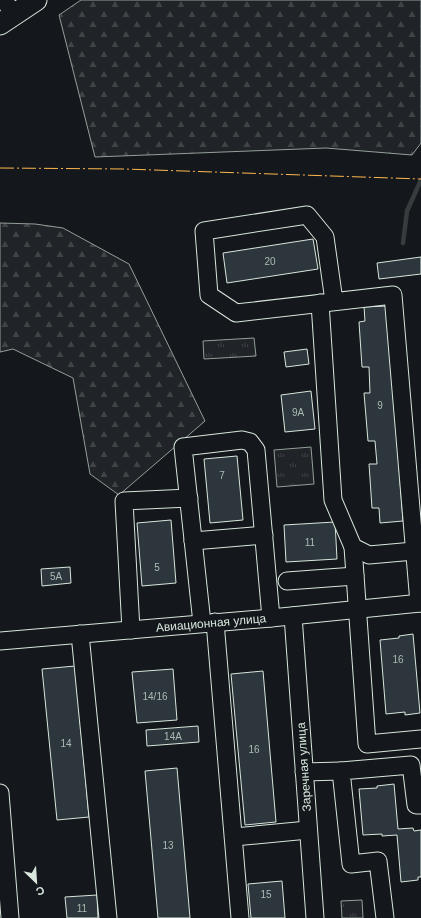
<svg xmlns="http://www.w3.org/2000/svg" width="421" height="918" viewBox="0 0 421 918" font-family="Helvetica,sans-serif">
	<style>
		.forest { fill: url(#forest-firs); stroke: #939e99 }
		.park { fill: url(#park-tufts); stroke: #939e99 }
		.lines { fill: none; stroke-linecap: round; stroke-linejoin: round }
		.stream { stroke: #363b3e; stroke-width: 4.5 }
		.building { fill: #2c363c; stroke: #d8e6dc }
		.minor-casing { stroke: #d8e6dc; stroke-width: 19 }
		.major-casing { stroke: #d8e6dc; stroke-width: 23 }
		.minor { stroke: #14181c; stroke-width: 17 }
		.major { stroke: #14181c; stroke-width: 21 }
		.power { stroke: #ffb74d; stroke-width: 1; stroke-dasharray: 14 3 2 3; stroke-linecap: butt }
		.labels { text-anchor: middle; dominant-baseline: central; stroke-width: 3; stroke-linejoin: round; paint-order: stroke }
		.number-label { font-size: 10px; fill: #adbab4 }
		.street-label { font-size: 12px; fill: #d8e6dc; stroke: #14181c }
	</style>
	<defs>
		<pattern id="forest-firs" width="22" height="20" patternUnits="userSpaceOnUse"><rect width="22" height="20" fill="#202428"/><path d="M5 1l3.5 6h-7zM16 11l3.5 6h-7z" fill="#404447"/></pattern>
		<pattern id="park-tufts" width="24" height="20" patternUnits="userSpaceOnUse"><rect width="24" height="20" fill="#202428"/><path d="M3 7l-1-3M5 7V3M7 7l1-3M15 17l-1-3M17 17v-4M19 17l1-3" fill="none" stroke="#404447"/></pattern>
	</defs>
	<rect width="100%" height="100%" fill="#14181c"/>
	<g class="forest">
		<polygon points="81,0 421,0 421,143 412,155 326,148 95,157 59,15"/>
		<polygon points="0,223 35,224 63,228 129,264 205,421 119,495 90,474 73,378 13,349 0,352"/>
	</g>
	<g class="park">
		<polygon points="254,338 256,356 204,359 203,341"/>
		<polygon points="311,447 314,484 277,487 274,450"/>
		<polygon points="362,900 363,918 342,918 341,901"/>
	</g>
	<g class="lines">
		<polyline class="stream" points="403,243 407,211 421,180"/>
	</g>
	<g class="building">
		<polygon points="313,239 318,269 227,283 223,253"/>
		<polygon points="421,257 421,274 379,279 377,263"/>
		<polygon points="387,306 403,521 380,523 379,508 372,508 369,464 377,464 375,441 368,441 364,393 370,393 369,367 362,367 359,322 365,321 364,307"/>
		<polygon points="307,349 309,364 286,367 284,352"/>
		<polygon points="311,391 315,429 285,432 281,395"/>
		<polygon points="237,456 243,520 210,523 204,459"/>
		<polygon points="171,520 176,583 142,586 137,523"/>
		<polygon points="335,522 337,559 286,562 284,525"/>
		<polygon points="70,567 71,583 42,586 41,569"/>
		<polygon points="413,634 420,713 405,715 405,712 386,714 380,640 399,638 399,636"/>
		<polygon points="75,666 89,817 57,820 42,669"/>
		<polygon points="173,669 177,720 137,723 132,672"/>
		<polygon points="263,671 276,822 245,825 231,674"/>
		<polygon points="198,726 199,742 147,746 146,730"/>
		<polygon points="177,768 190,918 158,918 145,771"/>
		<polygon points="394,784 398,829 413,828 414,831 421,830 421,877 418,877 418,880 401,882 397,835 382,836 382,834 363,835 359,789 377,788 377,786"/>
		<polygon points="282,881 285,918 251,918 248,884"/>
		<polygon points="97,895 98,918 67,918 65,897"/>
	</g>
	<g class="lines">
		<g class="minor-casing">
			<g id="minor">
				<polyline points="4,0 14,15"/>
				<polyline points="334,301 325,237 307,215 204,231 209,295 236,313 393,295 419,603"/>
				<polyline points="320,303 333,500 353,547 367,744 421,739"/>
				<polyline points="193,541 264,535"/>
				<polyline points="353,547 369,555 414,551"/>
				<polyline points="287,581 355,576"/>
				<polyline points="293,616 315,918"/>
				<polyline points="215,622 240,918"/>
				<polyline points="202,623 183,447 242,440 250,442 256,450 271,618"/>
				<polyline points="131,630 124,501 189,498"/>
				<polyline points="80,634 108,918"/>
				<polyline points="0,641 271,618 421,603"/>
				<polyline points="304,772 341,771"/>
				<polyline points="0,793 10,918"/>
				<polyline points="234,837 308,830"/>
				<polyline points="385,918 378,861 351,864 341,771 411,765 416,805 421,805"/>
			</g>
		</g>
		<g class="major-casing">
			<polyline id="major" points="0,24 36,0"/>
		</g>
		<use href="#minor" class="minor"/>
		<use href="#major" class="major"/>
		<polyline class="power" points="0,168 124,169 421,179"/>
	</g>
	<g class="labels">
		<g class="number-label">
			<text x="270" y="261">20</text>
			<text x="380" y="405">9</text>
			<text x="298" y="412">9А</text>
			<text x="222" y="475">7</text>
			<text x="310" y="542">11</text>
			<text x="157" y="567">5</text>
			<text x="56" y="576">5А</text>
			<text x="398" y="659">16</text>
			<text x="155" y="696">14/16</text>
			<text x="173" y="736">14А</text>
			<text x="66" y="743">14</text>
			<text x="254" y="749">16</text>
			<text x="168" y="845">13</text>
			<text x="266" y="894">15</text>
			<text x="82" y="908">11</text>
		</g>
		<g class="street-label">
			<text transform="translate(211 623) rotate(-5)">Авиационная улица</text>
			<text transform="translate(304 767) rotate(-94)">Заречная улица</text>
		</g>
	</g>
	<g transform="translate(36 882) rotate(155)" stroke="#14181c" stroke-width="3" paint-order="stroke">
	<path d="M0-3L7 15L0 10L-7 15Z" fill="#d8e6dc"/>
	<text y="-6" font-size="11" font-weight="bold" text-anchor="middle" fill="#d8e6dc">С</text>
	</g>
</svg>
